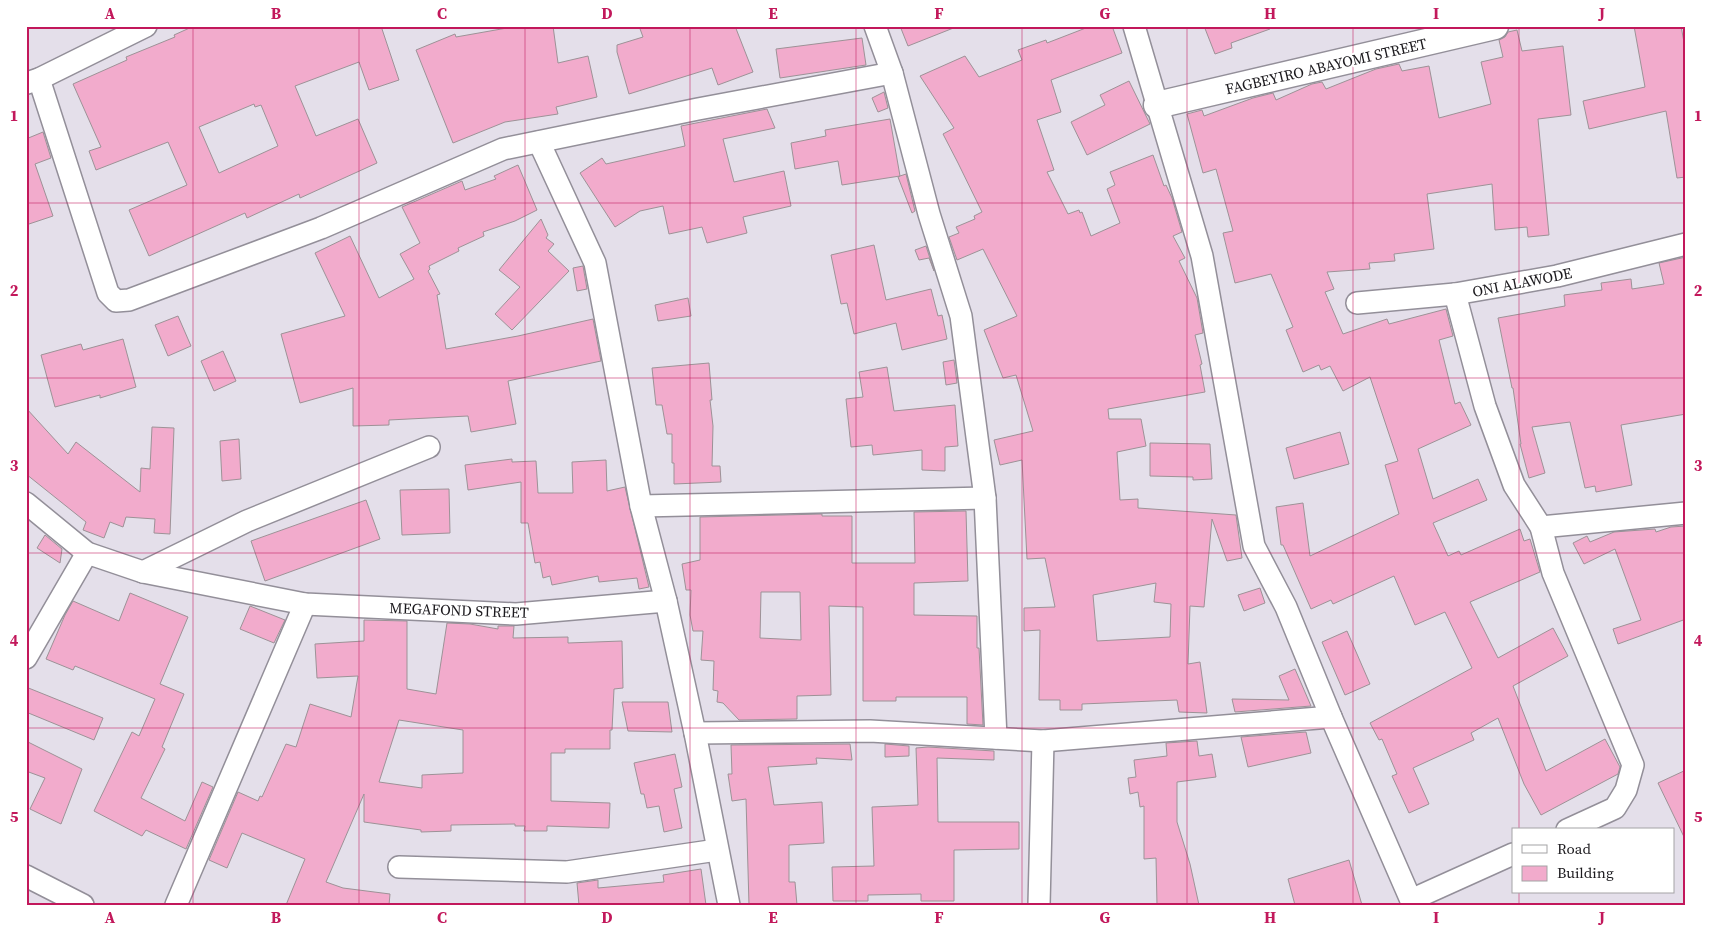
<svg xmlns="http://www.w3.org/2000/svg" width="1712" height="931" viewBox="0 0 1712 931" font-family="'Source Serif 4',serif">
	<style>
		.building { fill: #f2abcc; stroke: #9d9297; fill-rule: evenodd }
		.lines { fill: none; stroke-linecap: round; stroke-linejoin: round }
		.minor-casing { stroke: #938f99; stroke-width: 24 }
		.tertiary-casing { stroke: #938f99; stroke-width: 29 }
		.minor { stroke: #fff; stroke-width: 21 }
		.tertiary { stroke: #fff; stroke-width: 26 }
		.grid { fill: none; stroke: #c2185b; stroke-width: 1; stroke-opacity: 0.55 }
		.labels { text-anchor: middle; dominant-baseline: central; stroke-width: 4; stroke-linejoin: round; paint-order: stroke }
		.street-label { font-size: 15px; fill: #1c1a1e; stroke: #fff }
		.neatline { fill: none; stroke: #c2185b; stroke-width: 2 }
		.grid-label { font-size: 16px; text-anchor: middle; font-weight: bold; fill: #c2185b }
	</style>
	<rect width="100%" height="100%" fill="#e4dfea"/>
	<g class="building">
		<path d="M194,26h187l18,54 -30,10 -10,-28 -64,24 21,50 42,-17 19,44 -77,35 -1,-4 -52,24 -2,-5 -96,43 -20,-46 58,-25 -19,-43 -72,28 -7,-19 12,-4 -28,-63 54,-24 -1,-3 49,-20 -1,-2zM254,104l1,3 6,-2 17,41 -59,27 -20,-46z"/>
		<polygon points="507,26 553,26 558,63 588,56 597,97 556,107 558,114 505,122 453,143 416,50 455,34 456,37 507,28"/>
		<polygon points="639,26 735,26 753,72 718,85 712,68 629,94 617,52 617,45 643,37"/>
		<polygon points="900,26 956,26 956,27 908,46"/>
		<path d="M1091,26h21l10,27 -71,27 10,32 -24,8 17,50 -7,2 21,42 11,-4 1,3 2,-1 9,24 29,-13 -13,-34 8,-4 -5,-13 43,-17 11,31 2,-1 6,13 10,34 -9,4 12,22 -6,3 18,37 6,35 -8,2 7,29 -2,1 5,27 -97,17 1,10h32l5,27 -29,6 3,48 18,-1v9l98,7 6,43 -15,3 -15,-42 -8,88 -14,-1 -2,58 12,-2 7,51 -28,-1 -2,-12 -95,4v6h-22v-10h-21l1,-70 -16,1v-23l31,-1 -10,-49 -18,1 -5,-99 -22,5 -6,-25 39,-9 -17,-56 -13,3 -19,-48 33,-14 -34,-67 -26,11 -8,-23 10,-4 -3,-6 19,-8 -1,-3 8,-4 -24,-49 -15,-29 11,-6 -34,-52 45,-20 14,21 43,-17 -4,-10 28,-10 1,3zM1156,583l-2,19 17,2 -1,33 -73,4 -4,-46z"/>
		<polygon points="1204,26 1270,26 1270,29 1231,43 1232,48 1215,54"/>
		<polygon points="1634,26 1681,26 1686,53 1686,177 1677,178 1666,111 1589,129 1583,101 1645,87"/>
		<polygon points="1517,30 1522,51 1563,46 1571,115 1538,119 1549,235 1528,237 1527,227 1495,230 1492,184 1427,194 1434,249 1394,254 1395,261 1369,263 1370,269 1327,272 1334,289 1325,292 1343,334 1387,319 1389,324 1446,309 1453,336 1439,340 1455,404 1460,402 1471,425 1418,449 1433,499 1478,479 1487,500 1433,523 1448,556 1459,551 1461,555 1520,529 1524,541 1530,539 1540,572 1470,602 1498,658 1553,628 1568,656 1513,686 1546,771 1605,739 1620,767 1618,774 1541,815 1524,784 1498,718 1471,733 1474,740 1413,768 1429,804 1409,813 1392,776 1397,774 1382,739 1379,740 1370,723 1472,668 1445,612 1415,625 1394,576 1333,604 1331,600 1311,609 1283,545 1281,545 1276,507 1303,503 1310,556 1399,514 1385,465 1398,461 1370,377 1343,391 1330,366 1321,370 1319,365 1303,372 1286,330 1293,327 1271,274 1235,283 1223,233 1233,231 1216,169 1203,173 1187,114 1202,110 1204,116 1253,98 1273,93 1276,100 1312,84 1322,82 1326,89 1376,69 1399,64 1402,71 1429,66 1439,118 1491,104 1481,62 1503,57 1499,40 1505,37 1508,32"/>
		<polygon points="862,38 866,65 780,78 776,49"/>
		<polygon points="1129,81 1150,124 1087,155 1071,122 1105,105 1100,95"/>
		<polygon points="884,92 888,108 878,112 872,98"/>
		<polygon points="767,109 775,128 723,139 734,182 784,171 791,206 743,217 747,233 707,243 702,227 669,234 663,206 640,211 615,227 580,173 602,158 606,164 685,146 681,126"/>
		<polygon points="890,119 900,176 906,174 915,211 912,213 898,177 900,176 842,185 838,161 795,169 791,143 826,136 825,130"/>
		<polygon points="43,132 51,158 35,164 53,216 26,225 26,139"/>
		<polygon points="518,165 537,210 515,221 483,232 484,236 458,248 459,251 429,266 430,269 428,271 440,294 437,295 446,349 518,336 593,319 601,361 508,381 516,424 471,432 468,416 389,420 389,425 353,426 353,388 300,403 281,334 345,316 315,253 350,236 379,298 414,279 400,254 420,243 402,207 462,181 465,190 496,179 494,176"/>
		<polygon points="541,219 548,235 546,238 554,244 548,251 569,271 512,330 495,314 520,287 499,270"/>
		<polygon points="874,245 886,300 931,289 938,316 942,315 947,339 902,350 896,323 854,334 847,303 841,304 831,255"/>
		<polygon points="926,246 934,271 929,258 919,260 915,250"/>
		<polygon points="1686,257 1686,414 1621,425 1632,485 1596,492 1595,486 1585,488 1570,422 1532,427 1545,473 1529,478 1520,444 1521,444 1513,388 1512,388 1498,318 1565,306 1564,295 1602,290 1601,283 1631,279 1632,289 1664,284 1659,263"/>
		<polygon points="583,266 587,289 577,291 573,268"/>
		<polygon points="688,298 691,316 658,321 655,305"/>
		<polygon points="178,316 191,346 168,356 155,325"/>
		<polygon points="123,339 136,387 100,398 100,395 55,407 41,355 81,344 83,350"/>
		<polygon points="223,351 236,381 214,391 201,361"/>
		<polygon points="954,360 957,383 946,385 943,362"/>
		<polygon points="709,363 712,400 710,400 713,426 712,466 720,466 721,482 674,484 674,463 672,463 672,434 667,434 662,405 656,405 652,368"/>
		<polygon points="887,367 894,411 955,405 958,446 945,447 945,471 922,470 922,450 873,455 872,445 851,447 846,399 863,397 859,372"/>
		<polygon points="26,408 68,454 76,442 140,492 141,468 150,469 152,427 174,428 170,534 154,533 155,519 126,517 123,527 110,522 104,538 83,530 86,522 26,474"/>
		<polygon points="1340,432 1349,464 1294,479 1286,448"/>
		<polygon points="239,439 241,479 222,481 220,441"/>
		<polygon points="1150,443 1210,444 1212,479 1193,480 1193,477 1150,476"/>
		<polygon points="512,459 512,462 536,461 538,493 573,493 572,462 606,460 607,491 625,487 649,587 639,589 637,578 599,582 598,576 552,585 550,576 543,578 540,562 535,563 528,523 521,523 521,482 468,490 465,465"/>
		<polygon points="449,489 450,533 402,535 400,490"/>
		<polygon points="366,500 380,539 265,581 251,541"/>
		<path d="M966,511l2,70 -54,2v32l63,1v32h2l4,77 -16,-1v-27h-71v4h-33v-94l-34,-1 2,89 -34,1v23l-58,1 -16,-17 -6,-1 1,-11 -5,-1 1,-29 -13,-1 2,-29h-10l-3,-16 1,-25h-5l-4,-26 18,-4v-43l122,-3v2h30v47h63l-1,-51zM761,592h39l1,48 -41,-2z"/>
		<polygon points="1686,526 1686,619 1618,644 1613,629 1641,620 1615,549 1584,564 1573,543 1587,536 1590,542 1614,532 1655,529 1656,532 1671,527"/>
		<polygon points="45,535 62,549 60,563 37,548"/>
		<polygon points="1260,588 1265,603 1244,611 1238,595"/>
		<polygon points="130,593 188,617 160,684 184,694 162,747 165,749 141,798 185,821 202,782 213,787 186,849 146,830 142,836 94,811 132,732 139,736 155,699 75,666 73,670 46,659 65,615 73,601 119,621"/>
		<polygon points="250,606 285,620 274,643 240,629"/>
		<path d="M364,620l43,1v68l29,5 11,-71 23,1 28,5v-3h16l-1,12 55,-1v6l54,-2 1,47 -9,1 -2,41h-2v19h-45v4h-14v48l59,2 -1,25 -62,-2v5h-23l1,-5h-10v-2l-64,1v6l-30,1v-2l-57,-8v-28l-38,88 17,6 47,6 -1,11h-103l19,-46 -63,-26 -15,35 -18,-8 29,-68 20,9 2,-5 2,1 24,-53 10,3 14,-43 41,13 7,-41 -41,2 -2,-34 49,-3zM399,720l64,10v43l-41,2v13l-43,-6z"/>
		<polygon points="1347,631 1370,684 1345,695 1322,642"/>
		<polygon points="1295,669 1311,706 1235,712 1232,699 1289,700 1279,676"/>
		<polygon points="26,687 103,718 94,740 26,712"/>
		<polygon points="622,702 668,702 672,732 628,731"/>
		<polygon points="1306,732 1311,753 1248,767 1241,737"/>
		<polygon points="26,741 82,769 61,824 30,809 45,778 26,771"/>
		<polygon points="1197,741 1199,756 1212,754 1216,777 1177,782 1177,822 1190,864 1199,905 1157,905 1156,858 1144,859 1144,806 1140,807 1138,792 1130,794 1128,778 1136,777 1134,760 1167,756 1166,743"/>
		<polygon points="850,744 852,760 816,758 817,764 768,767 774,805 822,802 824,843 789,845 789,882 795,882 797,905 749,905 746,799 732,801 728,774 732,774 731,745"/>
		<polygon points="885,744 909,746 909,756 885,757"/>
		<polygon points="928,747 994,751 994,760 937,758 938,822 1019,822 1019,849 954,850 954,901 921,901 921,894 868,895 868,901 833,901 832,867 874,866 872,807 918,805 916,748"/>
		<polygon points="675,754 682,787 674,789 682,828 664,832 659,806 647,808 644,794 641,794 634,763"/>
		<polygon points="1686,770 1686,841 1658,783"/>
		<polygon points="1349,860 1362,905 1295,905 1288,879"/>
		<polygon points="701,869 706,905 579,905 577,883 598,880 598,888 664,882 663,875"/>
	</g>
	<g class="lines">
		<g class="minor-casing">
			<g id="minor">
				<polyline points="875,26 892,73 929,214 961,316 985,498 996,738"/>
				<polyline points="1134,26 1202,256 1254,546 1286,607 1331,717 1413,905"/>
				<polyline points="39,79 108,293 116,301 129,300 321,228 503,149 698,109 892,73"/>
				<polyline points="27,83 39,79 146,26"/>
				<polyline points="539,142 595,263 641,506 666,601 695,733 729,905"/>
				<polyline points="1455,294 1485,406 1514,485 1541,527 1553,573 1633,765 1626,790 1615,808 1567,830"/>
				<polyline points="1357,303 1455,294 1557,276 1686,244"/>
				<polyline points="26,503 87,553 143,572 305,604 516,614 666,601"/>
				<polyline points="641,506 985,498"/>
				<polyline points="1541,527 1686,513"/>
				<polyline points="143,572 247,521 429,447"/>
				<polyline points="26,658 87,553"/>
				<polyline points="695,733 870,731 1043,741 1331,717"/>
				<polyline points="399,867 567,872 717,850"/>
				<polyline points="26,876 83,905"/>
				<polyline points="1411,900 1513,854"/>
				<polyline points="176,905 305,604"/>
				<polyline points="1039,905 1043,741"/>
			</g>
		</g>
		<g class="tertiary-casing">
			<polyline id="tertiary" points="1157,105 1495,26"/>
		</g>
		<use href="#minor" class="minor"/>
		<use href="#tertiary" class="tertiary"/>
	</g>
	<path class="grid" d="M193,26v879M359,26v879M525,26v879M690,26v879M856,26v879M1022,26v879M1187,26v879M1353,26v879M1519,26v804M26,203h1660M26,378h1660M26,553h1660M26,728h1660M1519,892v13"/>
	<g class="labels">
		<g class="street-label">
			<text transform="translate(1326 66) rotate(-13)">FAGBEYIRO ABAYOMI STREET</text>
			<text transform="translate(1522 282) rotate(-11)">ONI ALAWODE</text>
			<text transform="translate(459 610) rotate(2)">MEGAFOND STREET</text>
		</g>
	</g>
	<rect width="1712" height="931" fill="none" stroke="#ffffff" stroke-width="55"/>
	<rect x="1512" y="828" width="162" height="65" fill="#ffffff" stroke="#a4a3a5"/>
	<rect x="1522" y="845" width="25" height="8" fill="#ffffff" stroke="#a4a3a5"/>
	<text x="1557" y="854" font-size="15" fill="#1c1a1e">Road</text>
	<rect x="1522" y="866" width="25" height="15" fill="#f2abcc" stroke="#a4a3a5"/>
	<text x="1557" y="878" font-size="15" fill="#1c1a1e">Building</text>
	<rect x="28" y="28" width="1656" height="876" class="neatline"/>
	<g class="grid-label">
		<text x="110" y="19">A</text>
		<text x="276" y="19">B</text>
		<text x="442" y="19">C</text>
		<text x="607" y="19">D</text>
		<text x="773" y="19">E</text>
		<text x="939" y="19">F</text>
		<text x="1105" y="19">G</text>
		<text x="1270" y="19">H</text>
		<text x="1436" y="19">I</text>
		<text x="1602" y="19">J</text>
		<text x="14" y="121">1</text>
		<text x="1698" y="121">1</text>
		<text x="14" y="296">2</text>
		<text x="1698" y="296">2</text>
		<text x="14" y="471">3</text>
		<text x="1698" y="471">3</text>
		<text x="14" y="646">4</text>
		<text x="1698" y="646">4</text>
		<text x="14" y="822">5</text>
		<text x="1698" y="822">5</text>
		<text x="110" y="923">A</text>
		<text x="276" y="923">B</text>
		<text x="442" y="923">C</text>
		<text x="607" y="923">D</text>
		<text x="773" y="923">E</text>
		<text x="939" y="923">F</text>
		<text x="1105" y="923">G</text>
		<text x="1270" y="923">H</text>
		<text x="1436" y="923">I</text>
		<text x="1602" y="923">J</text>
	</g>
</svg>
